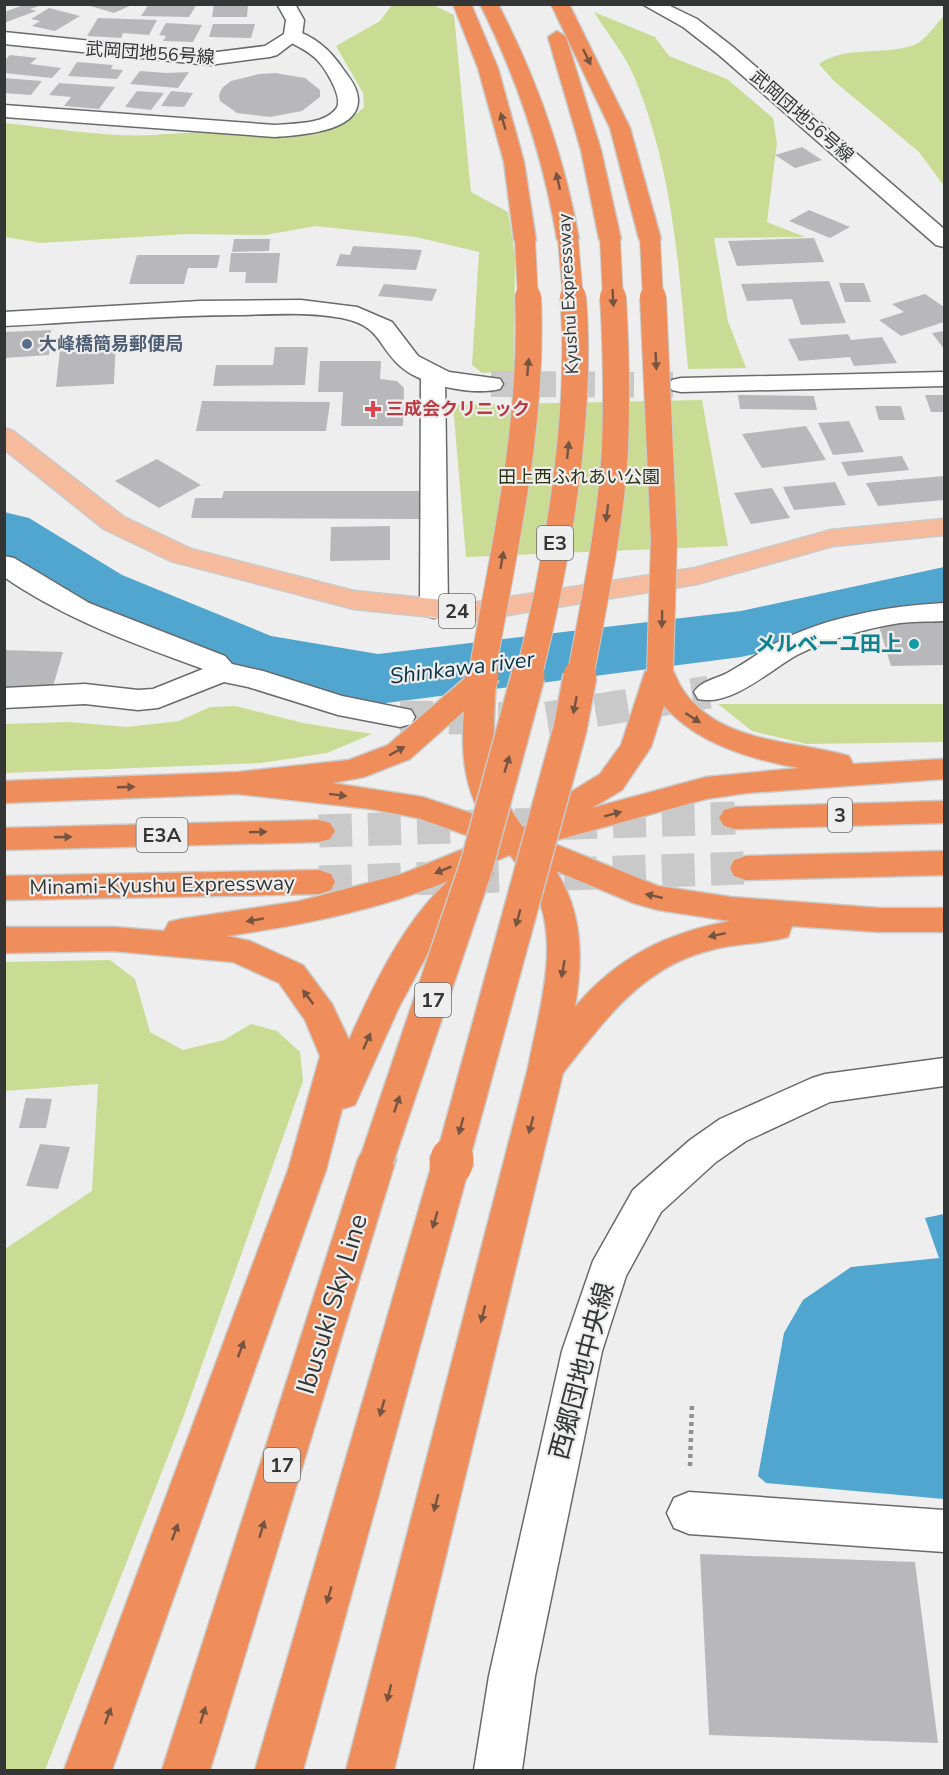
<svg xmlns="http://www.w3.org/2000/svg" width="949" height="1775" viewBox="0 0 949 1775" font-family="'Nunito Sans','Noto Sans JP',sans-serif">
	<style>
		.green { fill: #cadc93 }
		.water { fill: #50a6cf }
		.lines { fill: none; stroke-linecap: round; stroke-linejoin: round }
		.river { fill: #50a6cf; fill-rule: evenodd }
		.building { fill: #b8b8ba }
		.minor-tunnel { stroke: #c9c9ca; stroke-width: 33; stroke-dasharray: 33 16; stroke-linecap: butt }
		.tertiary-tunnel { stroke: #c9c9ca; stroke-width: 26; stroke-dasharray: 26 13; stroke-linecap: butt }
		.motorway-tunnel { stroke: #c9c9ca; stroke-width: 33; stroke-dasharray: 33 16; stroke-linecap: butt }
		.minor-casing { stroke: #696a6b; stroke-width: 3 }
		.tertiary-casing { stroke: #696a6b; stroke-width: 3 }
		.primary-casing { stroke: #cacaca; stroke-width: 3 }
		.motorway-casing { stroke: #cacaca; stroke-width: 3 }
		.path { stroke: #919192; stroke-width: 4.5; stroke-dasharray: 4 4; stroke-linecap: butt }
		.minor { fill: #fff; fill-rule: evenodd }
		.tertiary { fill: #fff; fill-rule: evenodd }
		.primary { fill: #f5bb9c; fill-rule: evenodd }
		.motorway { fill: #ef8e5a; fill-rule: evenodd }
		.motorway-bridge-far3-casing { stroke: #cacaca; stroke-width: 22; stroke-linecap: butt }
		.motorway-bridge-far2-casing { stroke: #cacaca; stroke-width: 28; stroke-linecap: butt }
		.motorway-bridge-far1-casing { stroke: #cacaca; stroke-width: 36; stroke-linecap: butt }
		.motorway-bridge-casing { stroke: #cacaca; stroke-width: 46; stroke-linecap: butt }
		.motorway-bridge-far3 { stroke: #ef8e5a; stroke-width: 20 }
		.motorway-bridge-far2 { stroke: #ef8e5a; stroke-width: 26 }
		.motorway-bridge-far1 { stroke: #ef8e5a; stroke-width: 33 }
		.motorway-bridge { stroke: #ef8e5a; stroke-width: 43 }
		.oneway { fill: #755442 }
		.service-dot { fill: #5c6f8a; stroke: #eeeeef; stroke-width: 2 }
		.health-dot { fill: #e0444e; stroke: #eeeeef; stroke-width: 2 }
		.culture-dot { fill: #0f9aa8; stroke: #eeeeef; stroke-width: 2 }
		.labels { text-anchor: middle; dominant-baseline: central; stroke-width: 4.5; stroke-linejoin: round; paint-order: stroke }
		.far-street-label { font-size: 18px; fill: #343535; stroke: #eeeeef }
		.far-service-label { font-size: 18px; font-weight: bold; fill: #4e5e75; stroke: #eeeeef; text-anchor: start }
		.far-health-label { font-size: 18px; font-weight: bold; fill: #be3a42; stroke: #eeeeef; text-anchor: start }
		.far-park-label { font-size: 18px; fill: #2b3211; stroke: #eeeeef }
		.shield { fill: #eeeeef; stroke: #6c6c6d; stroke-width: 1.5 }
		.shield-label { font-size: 20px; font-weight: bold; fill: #343535 }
		.culture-label { font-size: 21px; font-weight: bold; fill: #0d838f; stroke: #eeeeef; text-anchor: end }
		.street-label { font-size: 21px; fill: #343535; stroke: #eeeeef }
		.water-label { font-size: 22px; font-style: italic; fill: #0a3243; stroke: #eeeeef }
		.near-street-label { font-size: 26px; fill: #343535; stroke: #eeeeef }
	</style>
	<rect width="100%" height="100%" fill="#eeeeef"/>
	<g class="green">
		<path d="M431,4l23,11 17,177 37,20 7,44 -1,115 -32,2 -10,-8 7,-113 -63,-15 -100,-11 -51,9 -79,-1 -145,9 -36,-6 -1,-114c38,4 76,10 114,12 31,2 64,-3 95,-3 54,1 109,18 151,-25l-1,-14 -27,-47 44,-25 12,-16z"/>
		<path d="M594,12l61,25 14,19 58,23 46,39 4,25 -10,79 38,15 -91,1 14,83 18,47 -58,1c-9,-101 -15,-201 -55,-295 -9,-21 -27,-42 -39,-62z"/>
		<path d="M944,16v170l-25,-34 -85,-71 -15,-17c26,-19 64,-8 95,-19 11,-4 22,-21 30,-29z"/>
		<polygon points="702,400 728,546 466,557 453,405"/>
		<polygon points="718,704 944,704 944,742 806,744 752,731"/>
		<polygon points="235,706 303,723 372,734 327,753 261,763 5,773 5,724 69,722 127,727 179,721 210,707"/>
		<polygon points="110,960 135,979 150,1032 183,1050 224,1040 251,1024 277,1031 300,1052 303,1081 183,1418 45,1770 5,1770 5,1249 92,1191 98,1084 5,1091 5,962"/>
	</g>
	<polygon class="water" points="944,1214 944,1499 766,1483 758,1476 784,1333 803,1300 851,1267 939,1258 925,1218"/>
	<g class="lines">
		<polygon class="river" points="4,512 29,518 122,575 271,636 378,654 741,611 944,567 944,611 741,657 378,704 228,674 70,607 4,564"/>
	</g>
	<g class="building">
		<polygon points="27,4 39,6 30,9 36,11 4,23 4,12"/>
		<polygon points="134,4 114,13 87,5 87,4"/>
		<polygon points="149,4 197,4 189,17 141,16"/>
		<polygon points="214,4 248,4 247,17 212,17"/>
		<polygon points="49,8 80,16 55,31 32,26 40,21 31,19"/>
		<polygon points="98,18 157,20 149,35 123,33 121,38 87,36"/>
		<polygon points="166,23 202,25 193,42 163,41 166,36 159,35"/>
		<polygon points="213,24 255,24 251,38 209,37"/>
		<polygon points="10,55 37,58 30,64 61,68 52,78 4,73 4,61"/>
		<polygon points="77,62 113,65 111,69 123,70 117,79 68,76"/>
		<polygon points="140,71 166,73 189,72 178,88 130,84"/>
		<polygon points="275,73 305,78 320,90 320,97 302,111 270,117 237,113 220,101 219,95 222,88 231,81 259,74"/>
		<polygon points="4,78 42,81 31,95 4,93"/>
		<polygon points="59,83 115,87 99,109 64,106 71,97 49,95"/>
		<polygon points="137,91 164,93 151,110 125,107"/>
		<polygon points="171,91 193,93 184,107 161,106"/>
		<polygon points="802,147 822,160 795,168 775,155"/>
		<polygon points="809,210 850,227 830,238 789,221"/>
		<polygon points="814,238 824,262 737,266 728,241"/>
		<polygon points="234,239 270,239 269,251 232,252"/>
		<polygon points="353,246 422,250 416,270 336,266 340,254 350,255"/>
		<polygon points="231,253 280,253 277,283 245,283 246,272 229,272"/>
		<polygon points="137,255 220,255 217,268 188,268 184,284 129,284"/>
		<polygon points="829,281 846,323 801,325 792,299 747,301 741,284"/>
		<polygon points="839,283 864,283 871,302 845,302"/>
		<polygon points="384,284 437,289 432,301 378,296"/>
		<polygon points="925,294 944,307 944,322 901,336 879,320 904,312 892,304"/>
		<polygon points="51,330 49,355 4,358 4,332"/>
		<polygon points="944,331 944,349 932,333"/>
		<polygon points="848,334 851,340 882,337 897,363 854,366 850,357 799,361 788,339"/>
		<polygon points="116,338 114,384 56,387 61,340"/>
		<polygon points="275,347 308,347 305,385 213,386 216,365 273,365"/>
		<polygon points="320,361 381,361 380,379 397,381 404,388 403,426 341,426 343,392 318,392"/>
		<polygon points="738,395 814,396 817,410 740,409"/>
		<polygon points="925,395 944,395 944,412 931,412"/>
		<polygon points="202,401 330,402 326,431 196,431"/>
		<polygon points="875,406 901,406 905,420 879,420"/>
		<polygon points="849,421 864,452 833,455 818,423"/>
		<polygon points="806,426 826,460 762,468 742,434"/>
		<polygon points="902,456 909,470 848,476 841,462"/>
		<polygon points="157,459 201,485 159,508 115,481"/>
		<polygon points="944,476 944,500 878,506 866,483"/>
		<polygon points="835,482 846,505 794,510 783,487"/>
		<polygon points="772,488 790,518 751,524 734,493"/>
		<polygon points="224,491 421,491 419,519 191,518 195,498 222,498"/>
		<polygon points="390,526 390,560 330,561 331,527"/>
		<polygon points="944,622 944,665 891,666 878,623"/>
		<polygon points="4,650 63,652 52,690 4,688"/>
		<polygon points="26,1098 52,1099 46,1128 19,1128"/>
		<polygon points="40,1144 70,1147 58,1189 26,1186"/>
		<polygon points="700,1554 915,1562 938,1743 709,1735"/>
	</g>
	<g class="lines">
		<polyline class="minor-tunnel" points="400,717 543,719 709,692"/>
		<polyline class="tertiary-tunnel" points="491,384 681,385"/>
		<g class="motorway-tunnel">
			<polyline points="319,831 735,818"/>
			<polyline points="319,882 746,868"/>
		</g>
		<g class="minor-casing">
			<g id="minor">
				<path d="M293,30c22,6 38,21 50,39 5,7 12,15 14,24 10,39 -57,42 -82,44l-271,-20v-12l271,20c19,-2 48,0 61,-16 9,-11 -13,-45 -22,-52 -8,-7 -19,-12 -28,-17l-2,-4 2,-4z"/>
				<polygon points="433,367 442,369 445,374 448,609 444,615 434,618 424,615 420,609 421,374 424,369"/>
				<path d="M4,556l10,2 75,45 136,53 7,8 31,7 79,25 69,14 4,7 -4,7 -11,3 -62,-12 -90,-28 -24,-5 -66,26 -20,2 -53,-6 -81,4v-20l81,-4 53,6 15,-1 50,-20c-69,-25 -138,-50 -199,-92z"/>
				<path d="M944,603v18c-16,1 -34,0 -50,3 -31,5 -69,17 -97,31 -27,15 -66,52 -99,44l-4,-7c8,-12 23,-13 35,-20 16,-9 31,-20 47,-29 49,-26 113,-37 168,-40z"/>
				<polygon points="689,1492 944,1510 944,1552 689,1534 674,1528 667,1513 674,1498"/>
			</g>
		</g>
		<g class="tertiary-casing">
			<g id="tertiary">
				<polygon points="277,4 295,4 304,20 302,36 277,55 270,57 209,65 4,44 4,32 209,53 265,46 284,34 286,20"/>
				<polygon points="642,4 666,4 697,19 733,47 944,229 944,247 936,245 719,55 683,27"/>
				<path d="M301,300l56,7 35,15 26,34 31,16 51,7 3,5 -3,5c-28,7 -79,-4 -100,-23 -23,-21 -19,-40 -58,-48 -33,-6 -67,-4 -100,-3 -79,0 -158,7 -238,11v-14l196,-11z"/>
				<polygon points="944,372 944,386 681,392 672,390 669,385 672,380 681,378"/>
				<polygon points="944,1058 944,1086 830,1102 746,1141 716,1162 661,1212 626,1276 602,1351 535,1676 522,1770 474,1770 489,1676 562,1351 593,1261 633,1190 690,1140 720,1119 812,1078 825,1074"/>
			</g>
		</g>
		<g class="primary-casing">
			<polygon id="primary" points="4,428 13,431 124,517 191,549 354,591 472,603 695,568 831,530 944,519 944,535 833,546 697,584 472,621 354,609 171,561 104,529 4,449"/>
		</g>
		<g class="motorway-casing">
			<g id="motorway">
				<polygon points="453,4 471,4 498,68 524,162 536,240 533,245 517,245 514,240 504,162 478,68"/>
				<path d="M480,4h18c39,75 66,152 81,235l-3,5h-16l-3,-5c-14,-83 -39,-159 -77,-235z"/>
				<polygon points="551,4 569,4 630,128 661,239 658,244 642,244 639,239 610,128"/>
				<polygon points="557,31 566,37 601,150 621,239 618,244 602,244 599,239 581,150 548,37"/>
				<path d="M660,663l10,2c5,8 8,18 13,25 37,54 111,50 166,66l4,8 91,-5v20l-197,14 -41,6 -156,43 108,44 73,11 148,11h65v24h-65l-87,-6 -4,11c-25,7 -52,6 -77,13 -69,17 -106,70 -148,123l-169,697h-48l182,-702c10,-55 34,-125 6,-179 -6,-12 -16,-23 -24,-34l-22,9 6,9 -4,8 -37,36 -24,34 -30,56 -44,98 -13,4 -16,61 -214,600h-48l224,-600 32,-114 -15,-36 -26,-37 -46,-21 -120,-11 -109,2v-26h109l51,4 5,-9 12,-3 119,-18 102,-27 81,-33 -65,-23 -47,-9 -133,-15 -234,9v-22l234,-9 111,-12 39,-15 83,-72 10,-3 10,3 5,7c-3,52 -8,104 27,147l14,-4 -2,-4 5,-8 60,-37 21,-29 24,-73 5,-7zM664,706c34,38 86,53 135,62l-93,9 -114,31 30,-18 29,-43zM464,711c-3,37 -1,73 18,106l-59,-20 -91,-14 32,-6 46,-18zM556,871l77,32 25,7 72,11c-63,12 -113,36 -155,86 8,-48 8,-94 -19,-136zM448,881c-46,43 -73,102 -99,159l-17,-36 -29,-39 -53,-24 -23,-5c75,-11 151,-26 221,-55z"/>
				<polygon points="944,801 944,823 735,829 724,826 719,818 724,810 735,807"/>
				<polygon points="319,820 330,823 335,831 330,839 319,842 4,850 4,828"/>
				<polygon points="944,851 944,875 746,880 734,876 730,868 734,860 746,856"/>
				<polygon points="319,870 331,874 335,882 331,890 319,894 4,900 4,876"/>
				<polygon points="377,1144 390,1148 396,1159 210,1770 162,1770 358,1159 364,1148"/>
				<polygon points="451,1149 464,1153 470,1164 303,1770 255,1770 432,1164 438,1153"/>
			</g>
		</g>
		<polyline class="path" points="690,1466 692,1404"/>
		<use href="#minor" class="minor"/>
		<use href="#tertiary" class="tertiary"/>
		<use href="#primary" class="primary"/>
		<use href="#motorway" class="motorway"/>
		<g class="motorway-bridge-far3-casing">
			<g id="motorway-bridge-far3">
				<polyline points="568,239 573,298"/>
				<polyline points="610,239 613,298"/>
				<polyline points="650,239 653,298"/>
				<polyline points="525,240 528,298"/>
			</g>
		</g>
		<g class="motorway-bridge-far2-casing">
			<g id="motorway-bridge-far2">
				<polyline points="653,297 664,540 660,672"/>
				<path d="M481,678c22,-125 53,-253 47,-381"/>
				<path d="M528,678c29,-113 55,-265 45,-381"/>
				<path d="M580,678c14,-76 31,-153 35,-230 2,-51 1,-101 -2,-151"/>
			</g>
		</g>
		<g class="motorway-bridge-far1-casing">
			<g id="motorway-bridge-far1">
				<polyline points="481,680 482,676"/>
				<polyline points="377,1159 477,864 528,676"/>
				<polyline points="452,1161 570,729 580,676"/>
			</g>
		</g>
		<g class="motorway-bridge-casing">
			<polyline id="motorway-bridge" points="451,1164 452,1159"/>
		</g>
		<use href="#motorway-bridge-far3" class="motorway-bridge-far3"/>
		<use href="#motorway-bridge-far2" class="motorway-bridge-far2"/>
		<use href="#motorway-bridge-far1" class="motorway-bridge-far1"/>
		<use href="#motorway-bridge" class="motorway-bridge"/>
	</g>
	<defs><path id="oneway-solid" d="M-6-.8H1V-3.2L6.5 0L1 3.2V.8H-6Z" transform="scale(1.5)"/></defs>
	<g class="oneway">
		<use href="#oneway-solid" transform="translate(587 57) rotate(64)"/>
		<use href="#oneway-solid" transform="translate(503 121) rotate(-106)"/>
		<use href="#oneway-solid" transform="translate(558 181) rotate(-103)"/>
		<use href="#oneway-solid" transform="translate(613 298) rotate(87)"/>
		<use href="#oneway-solid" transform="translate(656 361) rotate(87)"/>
		<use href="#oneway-solid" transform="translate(528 367) rotate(-85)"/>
		<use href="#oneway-solid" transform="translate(568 450) rotate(-84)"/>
		<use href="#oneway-solid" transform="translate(607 513) rotate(97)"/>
		<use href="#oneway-solid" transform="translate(502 560) rotate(-80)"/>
		<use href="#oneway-solid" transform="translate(662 619) rotate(91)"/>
		<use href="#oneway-solid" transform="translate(575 705) rotate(101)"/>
		<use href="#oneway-solid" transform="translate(693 718) rotate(33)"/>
		<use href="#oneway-solid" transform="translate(397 751) rotate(-29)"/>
		<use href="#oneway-solid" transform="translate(507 764) rotate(-73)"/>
		<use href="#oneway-solid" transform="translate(126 787) rotate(-2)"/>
		<use href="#oneway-solid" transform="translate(338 795) rotate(7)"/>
		<use href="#oneway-solid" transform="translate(613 814) rotate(-15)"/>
		<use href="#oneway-solid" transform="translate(258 832) rotate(-2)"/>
		<use href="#oneway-solid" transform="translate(63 837) rotate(-2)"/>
		<use href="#oneway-solid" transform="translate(443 870) rotate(158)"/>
		<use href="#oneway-solid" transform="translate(654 896) rotate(-167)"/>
		<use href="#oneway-solid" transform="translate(518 918) rotate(105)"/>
		<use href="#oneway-solid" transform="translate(255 920) rotate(170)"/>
		<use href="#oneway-solid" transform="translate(717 935) rotate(168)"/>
		<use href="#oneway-solid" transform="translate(563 969) rotate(100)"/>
		<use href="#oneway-solid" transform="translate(308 997) rotate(-127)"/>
		<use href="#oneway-solid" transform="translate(367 1041) rotate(-65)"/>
		<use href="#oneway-solid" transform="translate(397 1104) rotate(-71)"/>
		<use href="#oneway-solid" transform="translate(531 1125) rotate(105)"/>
		<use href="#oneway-solid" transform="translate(461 1126) rotate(105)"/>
		<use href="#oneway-solid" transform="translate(435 1220) rotate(106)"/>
		<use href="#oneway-solid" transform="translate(483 1314) rotate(104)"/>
		<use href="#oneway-solid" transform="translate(241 1349) rotate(-70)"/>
		<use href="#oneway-solid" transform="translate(382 1408) rotate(106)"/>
		<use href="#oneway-solid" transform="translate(436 1503) rotate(104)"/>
		<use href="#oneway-solid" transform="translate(262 1529) rotate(-73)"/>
		<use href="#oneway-solid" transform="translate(175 1532) rotate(-70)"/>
		<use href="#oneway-solid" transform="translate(329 1595) rotate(106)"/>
		<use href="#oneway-solid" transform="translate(389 1693) rotate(104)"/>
		<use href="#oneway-solid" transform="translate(203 1715) rotate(-73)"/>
		<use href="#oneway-solid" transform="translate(108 1716) rotate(-70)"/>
	</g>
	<circle class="service-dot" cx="27" cy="344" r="6"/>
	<path class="health-dot" d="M370 400h6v6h6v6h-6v6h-6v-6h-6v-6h6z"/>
	<circle class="culture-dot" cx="914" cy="644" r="6"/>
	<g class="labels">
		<g class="far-street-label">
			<text transform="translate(150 53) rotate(4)">武岡団地56号線</text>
			<text transform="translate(802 116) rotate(41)">武岡団地56号線</text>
			<text transform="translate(568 294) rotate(-93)">Kyushu Expressway</text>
		</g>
		<g class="far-service-label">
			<text x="39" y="344">大峰橋簡易郵便局</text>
		</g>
		<g class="far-health-label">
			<text x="386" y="409">三成会クリニック</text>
		</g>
		<g class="far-park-label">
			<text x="579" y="477">田上西ふれあい公園</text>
		</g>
		<g class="shield">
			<rect x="537" y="526" width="36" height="34" rx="4.5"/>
			<rect x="439" y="594" width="36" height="34" rx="4.5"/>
			<rect x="828" y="798" width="24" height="34" rx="4.5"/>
			<rect x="136.5" y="818" width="51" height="34" rx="4.5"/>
			<rect x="415" y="983" width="36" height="34" rx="4.5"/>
			<rect x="264" y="1448" width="36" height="34" rx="4.5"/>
		</g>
		<g class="shield-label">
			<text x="555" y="543">E3</text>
			<text x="457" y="611">24</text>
			<text x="840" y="815">3</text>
			<text x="162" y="835">E3A</text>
			<text x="433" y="1000">17</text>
			<text x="282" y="1465">17</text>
		</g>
		<g class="culture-label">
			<text x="902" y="644">メルベーユ田上</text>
		</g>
		<g class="street-label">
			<text transform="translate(162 885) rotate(-1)">Minami-Kyushu Expressway</text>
		</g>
		<g class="water-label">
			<text transform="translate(462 668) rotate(-7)">Shinkawa river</text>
		</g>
		<g class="near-street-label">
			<text transform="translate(332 1304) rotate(-73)">Ibusuki Sky Line</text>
			<text transform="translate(582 1371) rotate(-75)">西郷団地中央線</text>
		</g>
	</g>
	<rect width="949" height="1775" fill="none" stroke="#343535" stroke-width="12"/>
</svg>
